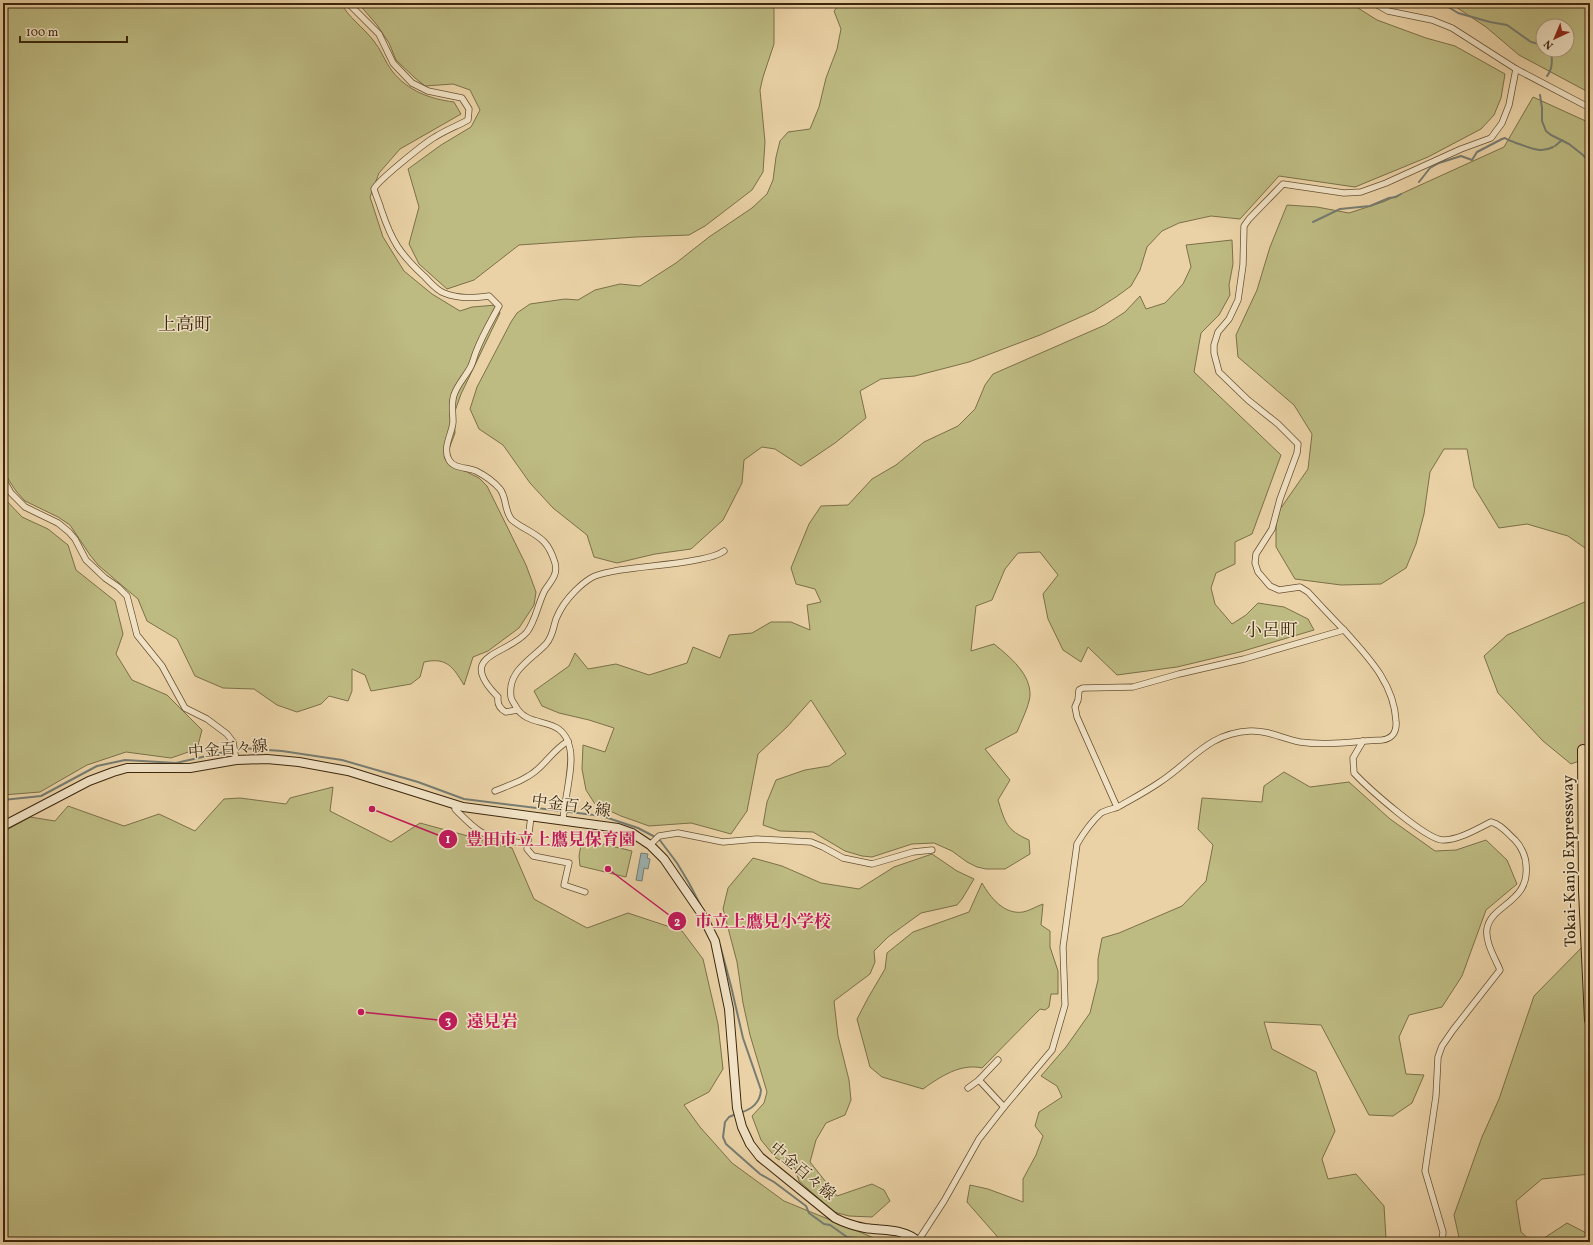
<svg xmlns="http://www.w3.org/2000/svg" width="1593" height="1245" viewBox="0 0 1593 1245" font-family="Vollkorn,'Noto Serif JP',serif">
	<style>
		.green { fill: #bdba82; stroke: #7c7048; fill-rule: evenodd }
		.water { fill: #9db5b3; stroke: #767c71 }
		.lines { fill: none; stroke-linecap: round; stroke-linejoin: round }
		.stream { stroke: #767c71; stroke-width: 2 }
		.highway-tunnel { stroke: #c7b087; stroke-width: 10; stroke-dasharray: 10 5; stroke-linecap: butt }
		.street-casing { stroke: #685233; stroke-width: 7 }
		.secondary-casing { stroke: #3c270d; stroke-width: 10 }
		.highway-casing { stroke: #3c270d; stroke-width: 12 }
		.street { stroke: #f1e2c5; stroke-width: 5.5 }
		.secondary { stroke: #f1e2c5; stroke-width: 8 }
		.highway { stroke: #ead2a6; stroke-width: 10 }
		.labels { text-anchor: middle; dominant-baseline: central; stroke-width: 3; stroke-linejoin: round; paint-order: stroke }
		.street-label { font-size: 16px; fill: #3c270d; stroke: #f1e2c5 }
		.quarter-label { font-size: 18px; fill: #3c270d; stroke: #f1e2c5 }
		.leader { fill: none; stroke: #c2185b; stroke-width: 1.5 }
		.callout-dot { fill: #c2185b; stroke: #f1e2c5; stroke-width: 1.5 }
		.mark-label { font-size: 12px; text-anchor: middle; font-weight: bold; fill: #fff }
		.callout-label { font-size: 17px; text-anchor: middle; font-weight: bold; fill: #c2185b; stroke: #f1e2c5; stroke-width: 3; stroke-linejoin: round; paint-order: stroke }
	</style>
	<rect width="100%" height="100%" fill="#ead2a6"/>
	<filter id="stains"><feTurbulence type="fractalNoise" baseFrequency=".005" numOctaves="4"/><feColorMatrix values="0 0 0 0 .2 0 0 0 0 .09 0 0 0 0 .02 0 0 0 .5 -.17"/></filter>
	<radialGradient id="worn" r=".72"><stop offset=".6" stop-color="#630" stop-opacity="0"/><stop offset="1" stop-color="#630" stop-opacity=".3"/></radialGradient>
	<g class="green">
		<path d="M3,3h338c7,14 22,24 32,37 8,9 12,22 19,31 16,20 38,28 62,31l7,12 -61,35 -21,24 -9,24 13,40 21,34 28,23 28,17 12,-4 25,-2 3,8 -39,81 -7,20 1,19 -9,24 17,13 16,8 8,8 39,79 10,27 -2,13 -15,23 -31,23 -15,6 -9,28c-11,-18 -17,-28 -40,-23l-4,15 -9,7 -40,7 -6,-16 -13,-6v22l-4,10 -19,-5 -8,8 -24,8 -20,-7 -23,-16 -31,-1 -28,-12 -18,-37 -30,-18 -9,-22 -40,-34 -8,-10 -20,-30 -12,-8 -33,-16 -9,-10 -13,-20z"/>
		<polygon points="358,3 770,3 774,9 774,44 763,77 760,90 765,142 763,172 752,190 705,226 689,235 636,237 519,245 474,280 447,289 419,264 409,244 419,207 408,169 441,145 471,127 480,110 470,90 453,84 425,86 415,78 396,60 389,43 377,25"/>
		<polygon points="841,3 1350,3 1377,20 1426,38 1455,46 1505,74 1501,98 1494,115 1481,129 1428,157 1355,187 1279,176 1240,219 1211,216 1179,223 1162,231 1147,247 1140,270 1131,286 1116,297 1094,311 1040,335 969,362 915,376 881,379 860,391 866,418 835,443 801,466 775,449 762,447 744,460 742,483 723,520 691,549 655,554 617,563 594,557 587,535 553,508 530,483 503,445 479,429 470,409 477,387 511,322 517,313 530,304 565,299 578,300 595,290 620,284 640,286 676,263 709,237 752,208 767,194 773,180 776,157 780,141 788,132 810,129 819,107 826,78 837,49 841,29 834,11"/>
		<path d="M1450,3h140v90l-71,-38 -33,-28zM1543,26h24v24h-24z"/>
		<polygon points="1533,97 1590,123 1590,557 1585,548 1568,536 1527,524 1499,528 1474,487 1467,449 1444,449 1430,472 1424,514 1416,544 1406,568 1381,584 1341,585 1295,579 1276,547 1276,515 1308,469 1312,434 1294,405 1238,357 1236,335 1257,290 1270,247 1287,205 1317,207 1349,213 1383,202 1504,147"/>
		<path d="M1232,240l1,24 -4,21 1,10 -11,20 -18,18 -7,39 87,83 -29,79 -17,8v22l-19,9 -5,15 4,16 17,20 14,-9 12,-12 26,4 24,12 6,11 -74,22 -63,15 -60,8 -29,-28 -7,15 -18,-12 -15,-31 -5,-25 15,-19 -18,-23 -22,1 -13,16 -13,31 -16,6 -5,45 23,-7c16,13 37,30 36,52 -1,10 -9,26 -13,36l-32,17 25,31 -12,20c7,22 8,30 31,40l1,14 -25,15h-19l-9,-2 -10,-5 -15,-11 -18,-8 -22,1 -40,13 -10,-1 -17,-5 -32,-19 -33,-1 -17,-6 4,-23 9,-22 29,-10 24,-4 17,-12 -35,-54 -24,27 -29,27 -11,57 -16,23 -40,-11 -42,3 -28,-10 -26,-12 -9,-14 -4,-21 1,-24 22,7 9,-24 -25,-8 -30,-7 -17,-7 -8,-15 35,-25 6,-13 13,16 28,-5 33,11 38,-12 6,-16 27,11 9,-23 23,-2 19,-11h20l19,8 -3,-25 14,-3 -6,-13 -19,-5 -5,-16 18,-44 12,-18 27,-1 24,-26 24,-14 28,-23 34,-16 17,-17 10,-24 8,-11 112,-49 20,-13 15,-16 6,13 19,-6 18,-19 8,-17 -5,-22z"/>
		<polygon points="3,497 22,517 48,529 68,545 76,570 115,601 123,634 116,654 132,680 167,695 202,730 197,749 171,758 126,752 87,765 40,792 3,795"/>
		<polygon points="1590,595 1590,757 1571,764 1543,741 1498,693 1484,656 1507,635 1587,601"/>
		<polygon points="1284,772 1310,787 1349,782 1390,819 1435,851 1456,850 1486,840 1507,860 1517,884 1486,910 1462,976 1442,1007 1409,1015 1399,1037 1406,1074 1424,1075 1412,1103 1393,1116 1369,1115 1321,1025 1264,1022 1272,1049 1316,1072 1335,1131 1322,1159 1328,1179 1356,1174 1384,1206 1386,1238 1384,1242 1002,1242 967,1202 970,1185 988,1189 1023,1202 1023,1179 1036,1155 1043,1136 1035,1126 1039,1112 1062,1097 1057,1086 1041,1076 1066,1047 1090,1013 1098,980 1098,959 1102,938 1119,933 1182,906 1206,881 1213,845 1198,829 1202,798 1262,802 1264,786"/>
		<polygon points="333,787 330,811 391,842 420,823 512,848 534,899 587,928 628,913 682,931 703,959 718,1024 723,1069 709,1092 684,1105 700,1127 732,1163 784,1201 884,1242 3,1242 3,832 30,817 55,821 68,806 124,826 159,814 195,831 224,799 240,798 286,804 290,798"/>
		<polygon points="582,839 632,851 626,877 580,866 579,856"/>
		<polygon points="932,854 957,871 974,879 962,899 957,905 921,913 888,937 874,951 875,962 870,974 834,1001 838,1036 849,1080 851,1100 845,1115 826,1123 816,1140 810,1162 837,1196 872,1184 884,1190 890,1201 872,1217 849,1216 834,1212 799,1181 795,1168 776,1158 761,1140 752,1116 764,1103 767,1092 750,1035 743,1003 737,962 723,909 728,888 753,858 782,866 821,883 859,889 894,867"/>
		<path d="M982,883c8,14 22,32 41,29 6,-1 14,-6 20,-8l-2,21 9,6v16l8,24v23h-7l-2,13 -4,3 -5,-1 -58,59c-22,-5 -42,9 -59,21l-41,-12 -12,-10 -13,-48 11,-21 17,-29 2,-16 26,-21 56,-20z"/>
		<polygon points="1590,939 1590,1174 1542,1179 1516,1201 1521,1232 1532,1242 1460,1242 1454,1215 1482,1137 1499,1099 1534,996"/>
		<polygon points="1567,1223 1590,1235 1590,1242 1538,1242"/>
	</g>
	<polygon class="water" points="641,853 648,854 647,858 650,859 648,869 644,868 642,881 636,880"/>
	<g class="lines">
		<g class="stream">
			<polyline points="1442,3 1458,13 1490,22 1507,25 1531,42 1543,45"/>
			<path d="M1547,76c5,-6 7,-19 2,-26"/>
			<polyline points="1540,95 1542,108 1542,121 1546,131 1551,135 1569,144 1583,155 1590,164"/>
			<polyline points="1555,146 1562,140"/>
			<path d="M1419,182l11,-14 9,-5 22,-7 11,4 5,-8 25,-13 3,-1c4,3 7,3 11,5 13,4 24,11 37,4"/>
			<polyline points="1313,222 1340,209 1370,206 1389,198 1396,197 1401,194"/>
			<polyline points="3,800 41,796 97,766 125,760 176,763 242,748 282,751 342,760 418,782 464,799 602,816 638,828 659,839 677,863 689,883 716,935"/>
			<path d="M720,945l11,41 12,52 18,52c-1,13 -9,19 -21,23"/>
			<polyline points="736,1114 729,1117 725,1122 723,1137 726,1144 760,1174 774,1182 806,1206 809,1213 824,1224 830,1225 847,1237 898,1242"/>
		</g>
		<polyline class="highway-tunnel" points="1583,750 1590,665"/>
		<g class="street-casing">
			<g id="street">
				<path d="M348,3l31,31 14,29 19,20 16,8 34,7 7,11 -1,11c-11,6 -22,10 -33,17 -9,5 -58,44 -61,52 2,7 5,13 7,20 11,33 19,45 44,68 6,6 11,13 19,16 15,6 29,5 45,3l10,10c-8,15 -17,30 -23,46 -2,5 -3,10 -5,14 -5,10 -14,19 -17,29 -3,8 -1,18 -1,27 -1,12 -11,26 -4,38 5,9 18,7 27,11 8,4 18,11 24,18 7,9 4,22 12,31 4,3 8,6 12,8 18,10 25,15 31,35 3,12 -4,18 -10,27 -7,13 -9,30 -18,42 -21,24 -72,22 -29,65 -1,7 2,12 8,15l11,-2"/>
				<polyline points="1374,3 1388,11 1432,20 1452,28 1516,69 1590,108"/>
				<polyline points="3,479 11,493 25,507 58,523 69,532 75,539 86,560 105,578 118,587 127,596 137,635 162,666 185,708 207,719 227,734 233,742 236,760"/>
				<path d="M1363,741l-10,17 1,15c13,14 72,67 89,67 16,0 34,-11 48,-18 10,2 17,12 24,18 6,6 11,17 11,25 4,38 -35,39 -39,64 -2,13 8,29 13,41l-47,60 -11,16 -4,11 -2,39 -11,75 18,61 -1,10"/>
				<path d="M495,791c14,-6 31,-11 43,-22 10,-9 17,-20 30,-28"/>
				<path d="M455,805v4c8,8 16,17 26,23 13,8 32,9 46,12"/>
				<polyline points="1117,807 1077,717 1075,707 1078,700 1079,690 1083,688 1133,687 1179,674 1244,659 1344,630"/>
				<polyline points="531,816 527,849 533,856 569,863 564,885 585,892"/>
				<path d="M563,821c1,-20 11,-55 7,-72 -7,-37 -42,-17 -55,-44 -2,-3 -4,-6 -4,-8 -4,-26 20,-37 35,-53 7,-8 7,-16 10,-25 4,-10 11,-20 19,-28 4,-4 11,-10 16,-13 8,-5 20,-6 29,-8 25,-4 51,-5 76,-10 9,-2 20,-3 28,-9"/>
				<polyline points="650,845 659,836 678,833 723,842 757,839 811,842 823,847 843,858 872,864 913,852 932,850"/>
				<polyline points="979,1080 1004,1107"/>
				<polyline points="968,1088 979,1080 998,1060"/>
				<path d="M918,1241l26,-40 35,-62 25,-32 48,-57 13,-45 -2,-58 14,-103c7,-12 14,-22 24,-31 5,-3 12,-4 17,-6 14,-8 29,-16 42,-25 32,-21 48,-49 90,-51 18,-1 33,8 50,11 27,4 55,-1 82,-2 10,-1 15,-8 14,-19 -2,-38 -28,-64 -52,-91 -12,-12 -24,-25 -36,-38l-8,-5 -21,3 -9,-4 -12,-14 -3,-9 1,-9 16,-25 8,-30 17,-46 1,-9 -20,-20 -30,-24 -29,-28 -5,-19v-8l4,-13 11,-13 9,-19 5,-35 1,-39 5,-7 34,-35 61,9 17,-1 25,-9 75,-34 30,-11 11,-15 7,-18 7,-36"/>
			</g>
		</g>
		<g class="secondary-casing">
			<path id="secondary" d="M3,826l86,-45 24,-9 14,-4h63l46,-8 31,-1 32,3 49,9 115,36 155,21 14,5 18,12 14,14 37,54 14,28 14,68 8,99 5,19 8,17 10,13 75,61c10,5 19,8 30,10 19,3 39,0 54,14"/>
		</g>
		<g class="highway-casing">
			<polyline id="highway" points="1583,750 1584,891 1590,1020"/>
		</g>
		<use href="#street" class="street"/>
		<use href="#secondary" class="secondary"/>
		<use href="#highway" class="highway"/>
	</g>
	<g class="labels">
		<g class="street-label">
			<text transform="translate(228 750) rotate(-5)">中金百々線</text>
			<text transform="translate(571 807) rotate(8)">中金百々線</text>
			<text transform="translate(1570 861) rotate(-91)">Tokai-Kanjo Expressway</text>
			<text transform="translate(802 1172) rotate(40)">中金百々線</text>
		</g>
		<g class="quarter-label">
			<text x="185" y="325">上高町</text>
			<text x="1271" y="631">小呂町</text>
		</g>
	</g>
	<path class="leader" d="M372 809L448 839M608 869L677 921M361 1012L448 1021"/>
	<g class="callout-dot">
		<circle cx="372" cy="809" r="4"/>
		<circle cx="608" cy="869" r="4"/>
		<circle cx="361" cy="1012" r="4"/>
		<circle cx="448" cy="839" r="10"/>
		<circle cx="677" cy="921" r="10"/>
		<circle cx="448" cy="1021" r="10"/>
	</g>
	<g class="mark-label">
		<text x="448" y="843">1</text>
		<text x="677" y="926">2</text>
		<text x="448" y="1025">3</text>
	</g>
	<g class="callout-label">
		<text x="551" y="845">豊田市立上鷹見保育園</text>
		<text x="763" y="927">市立上鷹見小学校</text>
		<text x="492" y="1027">遠見岩</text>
	</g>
	<rect width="1593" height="1245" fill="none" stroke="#ead2a6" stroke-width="16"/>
	<rect x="4" y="4" width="1585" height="1237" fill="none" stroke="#3c270d" stroke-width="2"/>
	<rect x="8" y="8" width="1577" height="1229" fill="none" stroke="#3c270d"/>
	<g transform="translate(1555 38) rotate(224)"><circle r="19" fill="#f1e2c5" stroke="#a9977b"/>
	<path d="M0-3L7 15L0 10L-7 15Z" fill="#8f2418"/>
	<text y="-6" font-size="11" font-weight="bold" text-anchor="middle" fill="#3c270d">N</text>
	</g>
	<path d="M20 36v6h107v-6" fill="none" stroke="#3c270d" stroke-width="2"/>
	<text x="26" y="36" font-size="12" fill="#3c270d" stroke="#f1e2c5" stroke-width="3" paint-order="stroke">100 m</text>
	<rect width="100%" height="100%" filter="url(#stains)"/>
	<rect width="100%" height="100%" fill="url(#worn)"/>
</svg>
